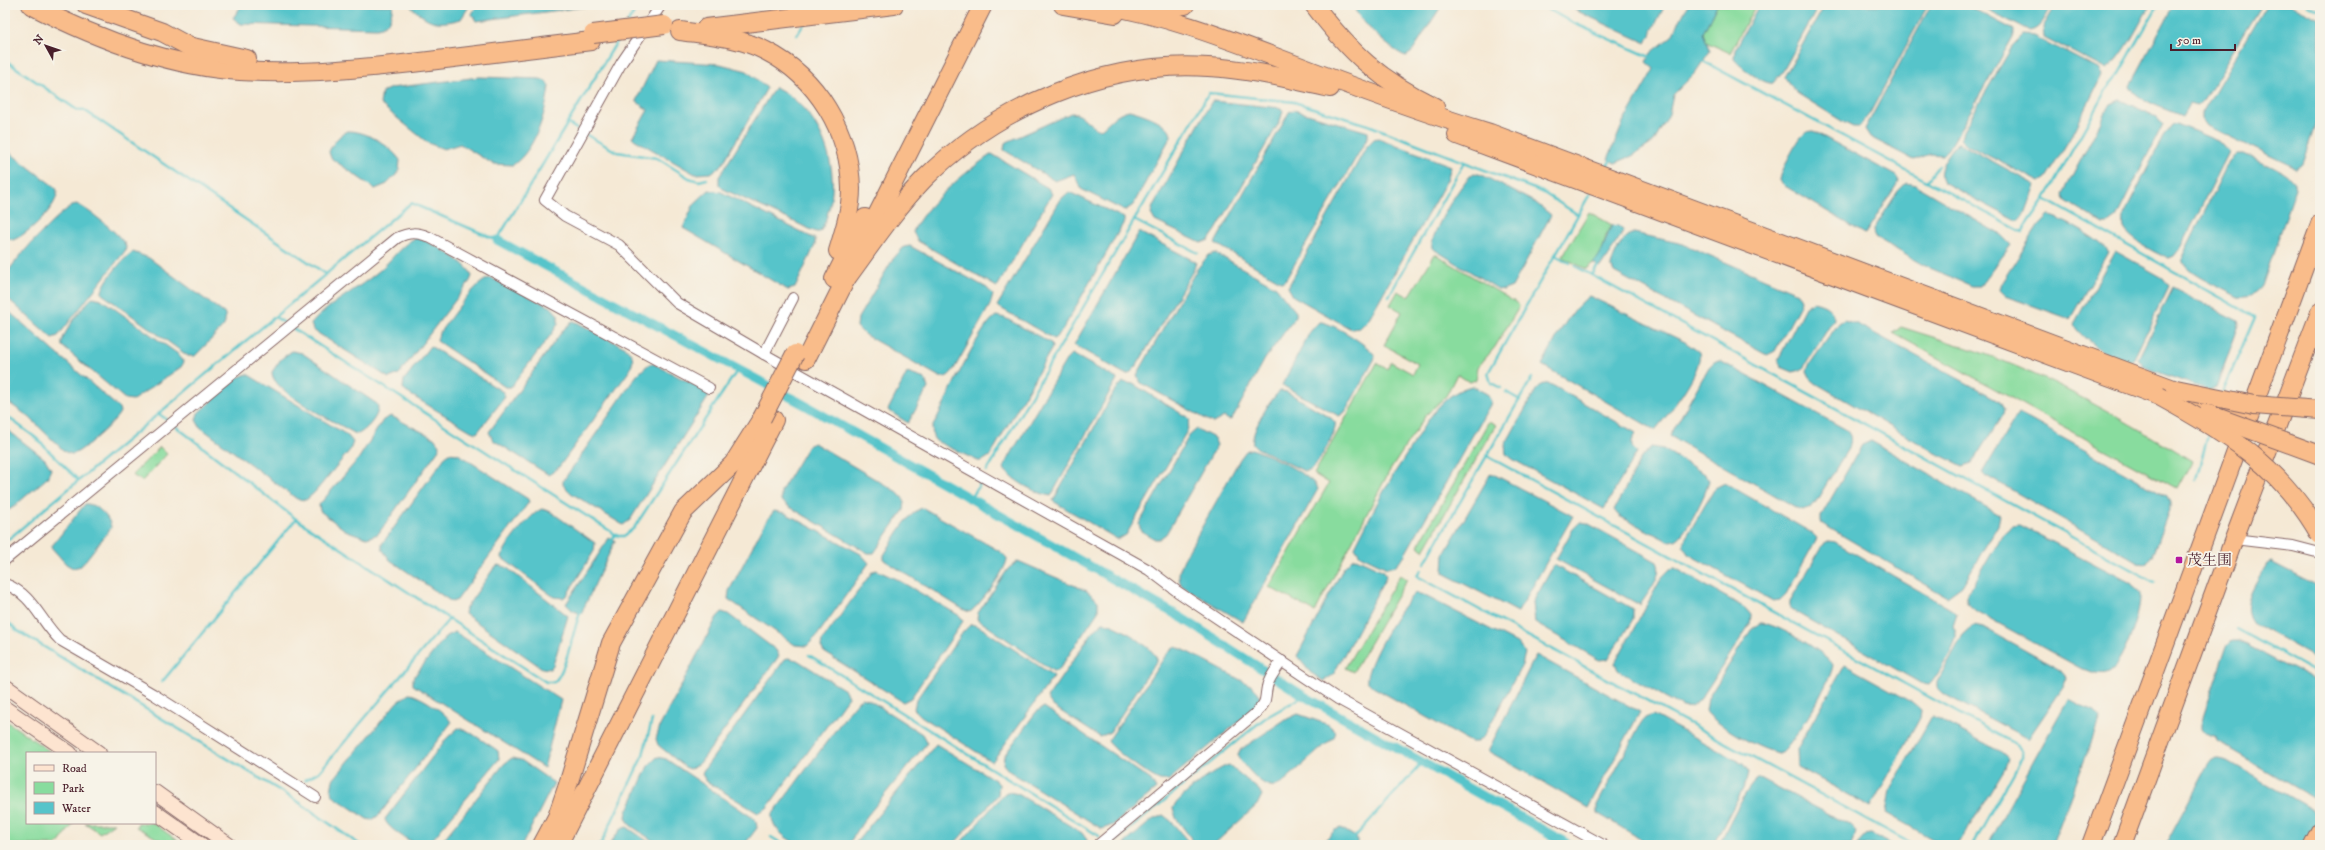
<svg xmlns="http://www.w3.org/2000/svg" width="2325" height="850" viewBox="0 0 2325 850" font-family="'IM FELL DW Pica','Noto Serif SC',serif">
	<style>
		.green { fill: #88dc9e; stroke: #697e64 }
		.water { fill: #56c4ca; stroke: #50727a }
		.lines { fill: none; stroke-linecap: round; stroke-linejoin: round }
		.stream { stroke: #56c4ca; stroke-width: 2.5 }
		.canal { stroke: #56c4ca; stroke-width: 9 }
		.street-casing { stroke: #866666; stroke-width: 12 }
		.secondary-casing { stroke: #866666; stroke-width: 16 }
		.highway-casing { stroke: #866666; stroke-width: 20 }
		.street { stroke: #fff; stroke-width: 10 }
		.secondary { stroke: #fde4d0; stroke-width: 14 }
		.highway { stroke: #f9bc8a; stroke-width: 18 }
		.highway-bridge-casing { stroke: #866666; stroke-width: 20; stroke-linecap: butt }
		.highway-bridge { stroke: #f9bc8a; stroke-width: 18 }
		.poi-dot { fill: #b5179e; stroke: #f7f3e8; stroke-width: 1.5 }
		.labels { text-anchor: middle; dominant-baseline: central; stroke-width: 3.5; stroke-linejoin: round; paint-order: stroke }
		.poi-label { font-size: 15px; fill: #4a1f2b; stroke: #f7f3e8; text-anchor: start }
	</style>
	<rect width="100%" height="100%" fill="#f7f3e8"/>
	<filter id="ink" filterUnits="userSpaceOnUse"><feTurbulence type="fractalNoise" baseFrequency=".025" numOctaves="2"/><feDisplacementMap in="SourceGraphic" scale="8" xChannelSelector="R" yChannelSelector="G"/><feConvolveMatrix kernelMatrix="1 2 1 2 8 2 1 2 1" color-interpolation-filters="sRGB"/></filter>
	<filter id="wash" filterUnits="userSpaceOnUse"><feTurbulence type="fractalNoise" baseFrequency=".012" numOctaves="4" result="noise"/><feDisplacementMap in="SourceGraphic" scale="16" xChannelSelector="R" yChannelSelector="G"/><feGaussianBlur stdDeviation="0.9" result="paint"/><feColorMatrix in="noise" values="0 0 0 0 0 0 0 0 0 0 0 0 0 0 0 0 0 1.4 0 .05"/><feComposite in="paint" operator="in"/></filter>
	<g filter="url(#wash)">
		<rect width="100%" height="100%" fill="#f5e9d5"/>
		<g class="green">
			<polygon points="1717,5 1756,5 1730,53 1706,42 1703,33"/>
			<polygon points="1589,212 1612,225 1606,236 1601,256 1586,269 1562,257"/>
			<polygon points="1435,254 1518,304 1519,307 1495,347 1478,367 1476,380 1469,382 1457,374 1446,396 1426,415 1389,472 1315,612 1269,587 1329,483 1314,474 1377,363 1387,369 1391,362 1413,374 1418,364 1384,345 1402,312 1390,305 1398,291 1409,297"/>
			<path d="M1901,327c28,9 56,17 84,27 73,27 141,67 207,107l-15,28 -284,-156z"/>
			<polygon points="1489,421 1496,425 1424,550 1418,546"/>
			<polygon points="160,447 167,454 142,481 132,475"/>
			<polygon points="1400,575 1407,579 1353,672 1345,668"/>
			<polygon points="5,720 52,753 27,753 27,823 74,823 57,845 5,845"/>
			<polygon points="85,823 114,823 100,833"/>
			<polygon points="138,823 153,823 184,845 169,845 136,827"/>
		</g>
		<g class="water">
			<path d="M242,5h151c-2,11 -3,21 -16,23l-136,-4 -8,-6z"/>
			<path d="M409,5h61l-9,14c-26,7 -33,3 -52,-14z"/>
			<polygon points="477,5 599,5 476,21 472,14"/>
			<path d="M1353,5h89l-31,48 -5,3c-14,-4 -50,-38 -53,-51z"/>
			<polygon points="1570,5 1665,5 1646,43 1575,10"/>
			<polygon points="1688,5 1717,5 1703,33 1710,51 1695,73 1673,95 1669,114 1654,142 1632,156 1615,163 1608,159 1623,123 1654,69 1646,62 1651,53 1672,36"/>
			<path d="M1759,5h60l-36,66 -10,12c-9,2 -34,-17 -39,-24l1,-9z"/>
			<polygon points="1825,5 1928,5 1870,113 1859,127 1853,127 1845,123 1797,93 1784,77"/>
			<polygon points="1931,5 1966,5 2014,30 2014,35 1949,149 1942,155 1930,154 1914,160 1870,137 1865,129"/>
			<path d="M1979,5h73c-5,9 -11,25 -23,26z"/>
			<path d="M2056,5h94c-9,15 -29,59 -45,64l-61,-32 -1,-10z"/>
			<path d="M2174,5h87l-58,95 -6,6 -8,-2 -7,12c-12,-5 -50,-18 -52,-30z"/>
			<polygon points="2266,5 2291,5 2320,19 2320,111 2302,164 2296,168 2207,126 2202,119 2202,113"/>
			<polygon points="2023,35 2034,36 2098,69 2102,75 2075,130 2046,178 2040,182 1967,145 1961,139 1963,131 2013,45"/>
			<polygon points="656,60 720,64 747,71 767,88 722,165 711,173 695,174 632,138 648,110 636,101"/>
			<path d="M479,77l61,2 6,2 3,5c-3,26 -13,63 -36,79l-20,-1 -33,-20 -16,5 -16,-6 -48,-39 2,-12 9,-4z"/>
			<path d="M775,87c43,20 68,80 53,125 -2,7 -4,14 -8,20h-4l-93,-43 -4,-4v-8z"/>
			<polygon points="2120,100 2157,117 2163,124 2116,218 2108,224 2103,224 2066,201 2063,194 2107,110 2111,104"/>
			<polygon points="1212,101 1281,108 1283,111 1280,121 1216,230 1209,240 1201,243 1155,221 1151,214 1153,206"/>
			<path d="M1129,110c12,3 41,12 42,26l-38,69 -7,5 -5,-1 -40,-20 -7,-15 -19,7 -51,-31 1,-7 66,-30c13,0 17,13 29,17 10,-8 15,-17 29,-20z"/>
			<polygon points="1294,110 1368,132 1368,137 1286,279 1282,282 1215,243 1286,118 1289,112"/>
			<path d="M2177,124l43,18 9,10 -48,95 -7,9 -5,2c-10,-2 -41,-20 -45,-30 -1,-4 0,-9 0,-13l39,-78 9,-11z"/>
			<path d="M347,131c20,0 41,13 53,29l-1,10 -4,6 -8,8 -12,5 -44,-31 -2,-6c3,-8 10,-17 18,-21z"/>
			<path d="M1813,131l83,45 3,5 -34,53 -80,-48 -5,-5c0,-9 17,-41 24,-47 3,-2 5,-3 9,-3z"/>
			<polygon points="1378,138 1451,166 1447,180 1368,320 1360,328 1351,329 1293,296 1288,287 1367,146 1374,139"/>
			<path d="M1959,143l77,42 -11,29 -5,6h-5l-72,-38c-8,-12 6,-28 13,-38z"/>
			<path d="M5,149l51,39c8,14 -29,47 -43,52l-8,-3z"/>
			<path d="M992,154l56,34 4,6 -55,93 -79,-46 -5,-9c10,-26 56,-63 79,-78z"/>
			<path d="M2237,154h7c14,7 50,19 52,34l-34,98c-7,9 -13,12 -24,11 -12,-7 -49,-22 -54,-33 -2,-3 -1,-6 -1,-9l46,-94z"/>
			<path d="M1474,173l8,2 54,28 15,12 -39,72 -8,3 -6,-1 -66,-41c-3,-13 30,-68 42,-75z"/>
			<polygon points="1906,183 1915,185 2001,235 2011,245 1980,286 1972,286 1923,265 1875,237 1874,229 1898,191"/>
			<polygon points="709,190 721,192 815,239 815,245 795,288 788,290 683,228 694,204"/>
			<polygon points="1069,192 1124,218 1124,222 1062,331 1054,339 997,306 1061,199"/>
			<path d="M76,204c10,3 49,34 50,43l-1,4 -67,85 -6,2 -47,-42c0,-6 -2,-16 1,-21 7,-14 57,-68 70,-71z"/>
			<path d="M2048,216c10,0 58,27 60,36l-38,67 -64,-23 -6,-6 2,-8 37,-57z"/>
			<path d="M1612,225l7,1 5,5 -24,36 -7,-4c11,-10 12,-25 19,-38z"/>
			<polygon points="1139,232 1196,262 1194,269 1136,367 1129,374 1125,374 1074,345"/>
			<path d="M1634,233l49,11 114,49 4,7 -1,5 -25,46 -8,4 -4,-2 -149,-81 -3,-7c4,-11 10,-28 23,-32z"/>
			<path d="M415,238c13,1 54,25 57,38l-2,5 -71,93 -10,4 -76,-48 -2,-6c19,-22 46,-34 68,-53 12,-10 21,-25 36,-33z"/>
			<path d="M910,246l77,42 6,7 -3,10 -36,64c-4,6 -7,9 -14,8l-75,-42 -8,-8 1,-9 35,-59 11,-12z"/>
			<path d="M2115,251l48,27 6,8 -35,72 -9,6c-12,-4 -49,-29 -51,-40z"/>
			<path d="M133,252l16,6 76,56v9l-2,4 -28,29h-7l-86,-62c-2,-9 23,-38 31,-42z"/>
			<polygon points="1215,253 1276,287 1296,312 1296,316 1265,359 1232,419 1229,420 1224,417 1213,423 1141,383 1137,375 1197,269 1209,255"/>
			<path d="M491,278l60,29 7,8v8l-5,9 -42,55h-6l-68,-46 2,-8c10,-12 37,-54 52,-55z"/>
			<polygon points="2173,288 2238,321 2239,325 2216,388 2208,390 2144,367 2138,359"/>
			<path d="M1589,296l96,46 14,10c5,18 -32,64 -44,78l-113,-65c13,-24 25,-52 47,-69z"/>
			<path d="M93,297l8,2 77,55 6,8 -3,5 -48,33 -8,-1 -63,-53c-3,-10 23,-42 31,-49z"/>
			<path d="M1813,302c10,2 20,6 21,17l-30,48 -3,3 -8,2 -12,-5 -3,-7 27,-53z"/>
			<path d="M5,308l114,100 1,4c-3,8 -38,40 -47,42 -3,0 -6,-1 -9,-3l-35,-34 -24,-17z"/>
			<path d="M996,316l9,2 46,25 1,5 -62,108 -8,5h-4l-42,-20 -3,-4 -1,-9c12,-22 46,-101 64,-112z"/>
			<polygon points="1844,320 1857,324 2000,401 2004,409 2003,414 1972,463 1962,466 1934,452 1812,381 1807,371 1809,365 1839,323"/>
			<path d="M572,322h4l50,26c8,7 8,12 4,22l-71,97 -10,8 -56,-35 -4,-8 74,-102z"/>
			<path d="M1319,322c11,-1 51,24 56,34l-1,4 -29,52 -6,4 -57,-31 28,-53z"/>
			<polygon points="430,346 503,392 505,397 477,433 471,431 406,392 403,388 404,380"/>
			<path d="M292,351l10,2 75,51c5,9 -10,26 -19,30l-4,-1c-16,-10 -83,-41 -82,-61l9,-13z"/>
			<path d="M1072,354l45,25 -66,117c-16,-3 -38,-15 -48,-28l63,-108z"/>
			<path d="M1720,361l125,68c6,6 7,10 4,18l-34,56c-5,6 -8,8 -16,6l-129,-73 39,-69 5,-5z"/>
			<polygon points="649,364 654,364 708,392 709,396 630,520 623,525 571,493 563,485 563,481 637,375"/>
			<polygon points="907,373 925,379 928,388 908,423 888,410"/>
			<polygon points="247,374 347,435 353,442 350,450 315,492 306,500 297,499 200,427 196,420 198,413 237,378"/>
			<polygon points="1123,382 1133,384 1190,419 1187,431 1126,535 1117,539 1053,501 1114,392"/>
			<polygon points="1543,383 1552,385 1636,433 1632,441 1632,447 1637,452 1604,509 1514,460 1506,454 1505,445 1536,390"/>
			<path d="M1472,386l15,8 4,7 -1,4 -86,151 -9,10 -8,2 -27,-13 -5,-8c15,-30 29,-59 48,-87 18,-27 34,-66 69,-74z"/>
			<path d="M1280,391l7,1 43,25 5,5c3,8 -18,45 -26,49h-5l-47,-23 -4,-4c-3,-12 18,-46 27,-53z"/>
			<polygon points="2018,413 2167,496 2170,503 2170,507 2152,556 2147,563 2138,562 1982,473"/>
			<polygon points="391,416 434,438 439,445 439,449 378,534 367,538 345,530 320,511 319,505 359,458 383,420"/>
			<polygon points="5,428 45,459 51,469 47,478 12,508 5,512"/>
			<polygon points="1197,429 1214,438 1217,445 1166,534 1159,539 1155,539 1141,531 1139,524 1189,436"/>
			<polygon points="1871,441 2000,515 1998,525 1962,586 1947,597 1821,523 1821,516 1862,445"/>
			<polygon points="814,443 897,492 905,501 904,510 874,553 868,553 788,506 781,500 781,491 808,446"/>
			<path d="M1651,447l12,2 42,25 4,6c-1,11 -23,54 -32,59 -3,2 -6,2 -9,2l-49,-25 -5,-6 27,-52z"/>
			<path d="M1251,449c13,3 63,27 67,40l-75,133 -61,-36c-6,-10 -2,-17 2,-27l56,-100 6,-8z"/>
			<polygon points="448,453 458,454 528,499 529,502 457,600 452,602 390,560 382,549 382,544"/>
			<polygon points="1491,473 1573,516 1518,612 1443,573 1444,554"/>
			<polygon points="1725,483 1812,533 1817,538 1786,594 1780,600 1773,601 1688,554 1683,546 1684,541 1711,495 1715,488"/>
			<path d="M85,504c11,-1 26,14 26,24l-30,38 -8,2 -7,-4 -15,-17z"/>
			<path d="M923,508l78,44 6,6c1,10 -28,48 -37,54l-6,-2 -80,-50v-5c8,-12 24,-44 39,-47z"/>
			<path d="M542,509l9,3 44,31 -1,8 -27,44 -4,3 -9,-1 -52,-39c0,-10 30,-46 40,-49z"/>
			<polygon points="774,511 785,513 861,554 869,563 816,637 807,646 795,645 728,599 729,591 765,523"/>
			<path d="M1580,522l7,1 70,39c7,13 -10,32 -17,43l-84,-46 17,-30z"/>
			<path d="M2020,525l111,58 9,11c2,15 -17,71 -31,78 -8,4 -19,-1 -27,-3l-106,-58 -9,-8v-8l35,-59 11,-10z"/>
			<polygon points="609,538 615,541 581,614 572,610 566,604"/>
			<path d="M1830,541l5,1 119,69 3,3 -4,12c3,6 4,9 2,15 -3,10 -19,38 -26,44l-7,-1 -132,-75v-8l33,-56z"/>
			<polygon points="1356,558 1384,571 1386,577 1333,675 1323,681 1310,672 1297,656 1344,567 1352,559"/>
			<polygon points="1018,561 1087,591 1098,601 1098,612 1058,671 1053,671 977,619 978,613 1008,569"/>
			<path d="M2271,562l49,25v73l-67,-37c-15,-18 4,-42 14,-59z"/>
			<polygon points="498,565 506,567 568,616 553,665 550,669 542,668 465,614 466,608 494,568"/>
			<polygon points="1554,565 1633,609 1633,619 1608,659 1599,660 1535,623 1533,602"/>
			<path d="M1675,568l70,40 6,7 -1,9 -48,73c-6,7 -10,12 -19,10l-59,-33 -6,-4 -3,-7 47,-86 8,-8z"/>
			<polygon points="876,570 898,580 960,616 963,621 915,692 911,698 903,702 824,652 821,647 822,641 872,572"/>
			<path d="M1416,593l7,2 94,48 8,10 -3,12 -38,71 -7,6h-7l-97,-55 -6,-6c-3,-13 37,-82 49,-88z"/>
			<polygon points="722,612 728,614 776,650 779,656 700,763 690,769 685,767 658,745 656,739 660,726 717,617"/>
			<path d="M1103,623c12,-1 53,26 54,37l-47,72 -10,5 -47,-31 -6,-8 47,-68z"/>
			<path d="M1760,623c14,-1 68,30 73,42 -2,17 -38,76 -51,88 -14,2 -70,-30 -76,-42l2,-13 43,-68z"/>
			<polygon points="971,624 980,627 1054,676 992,762 921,716 914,709 916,700 963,632"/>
			<polygon points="1974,625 1983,627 2060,670 2066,677 2064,686 2028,739 1942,693 1937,688 1937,682 1963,635"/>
			<polygon points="455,632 561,700 544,768 413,685 413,678 446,636"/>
			<polygon points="2232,641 2239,641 2320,683 2320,798 2314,798 2218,742 2217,738 2205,734 2201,729 2201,723 2227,646"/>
			<path d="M1174,647l8,2 70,37 6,6 2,5 -5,11 -86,72c-3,0 -6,1 -9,0 -10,-3 -47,-30 -52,-39l58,-86z"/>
			<polygon points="1536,655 1640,712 1588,808 1488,751"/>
			<polygon points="788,658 797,660 845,690 848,697 767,808 758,813 706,781 702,774 703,771 785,659"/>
			<polygon points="1845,665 1912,702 1921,710 1920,718 1871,807 1798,767 1797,749"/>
			<path d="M409,694c9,0 41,21 42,29l-72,92 -7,5 -5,-1 -34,-23 -2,-5 2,-11 64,-78z"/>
			<path d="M862,698l7,2 53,34 5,9 -60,73 -19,29c-12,0 -37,3 -48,0 -13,-5 -29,-17 -28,-30l82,-110z"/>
			<polygon points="2068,699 2095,713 2100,719 2052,845 1987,845"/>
			<polygon points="1044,707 1151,780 1156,789 1113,825 1102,829 1009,771 1003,764 1004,756 1036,712"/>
			<path d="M1298,714l31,11 7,7 -2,5 -52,46c-16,12 -32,-13 -43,-24l-1,-4 2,-5 43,-29z"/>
			<polygon points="1653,715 1743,764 1749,772 1747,781 1713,845 1651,845 1597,813 1597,805 1641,723 1645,718"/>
			<polygon points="1932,716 2000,751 2008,758 2005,768 1958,845 1943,845 1886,813 1890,790"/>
			<path d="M458,728l10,3 26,17 4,3 1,8 -67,81c-2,2 -4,4 -8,5 -9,1 -38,-17 -39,-26l61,-80z"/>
			<polygon points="936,744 995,780 999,784 998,795 953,845 854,845"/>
			<polygon points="657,757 666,759 753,818 756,821 757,828 744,845 659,845 630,825 626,817 627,812 648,766"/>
			<polygon points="512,758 521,760 554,783 522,845 439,845 504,764"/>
			<polygon points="2219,759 2228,761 2314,811 2320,817 2320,822 2309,845 2165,845 2208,765 2212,760"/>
			<path d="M1229,765l30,25 3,5 -5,10 -44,40h-17l-20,-27 -3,-10c4,-10 45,-41 56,-43z"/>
			<path d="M1760,778l89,47 7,7 -4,13h-133c7,-14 28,-63 41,-67z"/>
			<polygon points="1009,792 1018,794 1082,833 1087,840 1086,845 962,845 962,841 1005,793"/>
			<polygon points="1163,815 1171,821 1191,845 1123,845 1152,820"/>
			<polygon points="627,827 653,845 609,845 621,829"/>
			<polygon points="1341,828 1357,838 1357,845 1320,845 1335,830"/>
			<polygon points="1871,834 1893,845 1857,845 1866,835"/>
		</g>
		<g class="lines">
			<g class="stream">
				<polyline points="1541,5 1569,21 1652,58"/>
				<polyline points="2308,5 2320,11"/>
				<polyline points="628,22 638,5"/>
				<polyline points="797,35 804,23"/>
				<polyline points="5,60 77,110 84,110 326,274"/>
				<polyline points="1701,60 2022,232 2045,199 2106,90 2117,77 2158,5"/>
				<polyline points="567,123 580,131"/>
				<polyline points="585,134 617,152 657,158 689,178 699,181 707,179"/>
				<polyline points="1605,169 1612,158"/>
				<polyline points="1927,181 1939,165"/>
				<polyline points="2045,199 2255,317 2223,391"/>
				<polyline points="1134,220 1198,253"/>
				<polyline points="1555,255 1570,263"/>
				<polyline points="1575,266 2154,582"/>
				<polyline points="1592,275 1599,264"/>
				<polyline points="1389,296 1464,162"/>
				<polyline points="275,317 288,325"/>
				<polyline points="292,328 618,536 624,536 634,528 738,369"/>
				<polyline points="1501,388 1491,383 1488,373 1591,192"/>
				<polyline points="1506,392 1520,400"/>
				<polyline points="159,414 170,422"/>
				<polyline points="5,415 36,438 79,481"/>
				<path d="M174,425l122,94 250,163h8c12,-9 20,-56 27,-72"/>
				<polyline points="1487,456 2017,745 2022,751 2022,758 1973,845"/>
				<polyline points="987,471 1209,93 1294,102 1368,125 1542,192 1577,214"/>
				<polyline points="2196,479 2209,432"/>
				<polyline points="971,499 982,480"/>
				<polyline points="5,542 411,203 497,240 619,38"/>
				<polyline points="611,543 615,534"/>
				<polyline points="1424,564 1532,378"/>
				<polyline points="1421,570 1417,576 1914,845"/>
				<polyline points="5,620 18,631 297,801 360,845"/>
				<polyline points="2237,629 2320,675"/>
				<polyline points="809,655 1099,836"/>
				<polyline points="162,682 296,519"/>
				<polyline points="305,780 319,772 450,618"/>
				<polyline points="771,837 784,845"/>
				<polyline points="1353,839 1422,763"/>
				<polyline points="598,845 602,842 643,755 652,720"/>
				<polyline points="1110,845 1265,718 1304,696"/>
			</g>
			<polyline class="canal" points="497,240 803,404 1182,618 1304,696 1570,845"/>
		</g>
	</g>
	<g filter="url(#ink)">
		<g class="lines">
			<g class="street-casing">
				<g id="street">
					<polyline points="661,5 622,62 545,200 565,216 619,245 677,303 764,354 1149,570 1178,592 1338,699 1603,845"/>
					<polyline points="764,354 793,298"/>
					<polyline points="2234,539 2293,546 2320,553"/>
					<path d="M5,560l392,-322c12,-6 20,-6 32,-1l280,151"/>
					<path d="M5,584c28,10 35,37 55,56l93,54 162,103"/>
					<path d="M1098,845l158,-132c12,-13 8,-11 11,-26 1,-8 10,-19 15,-26"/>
				</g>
			</g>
			<g class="secondary-casing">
				<g id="secondary">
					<polyline points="5,686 99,753"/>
					<polyline points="5,708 70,753"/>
					<polyline points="155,792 229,845"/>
					<polyline points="155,812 202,845"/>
				</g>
			</g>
			<g class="highway-casing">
				<g id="highway">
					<path d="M31,5c64,33 137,61 209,66 63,4 127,-3 189,-10 54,-7 108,-13 162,-20"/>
					<polyline points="86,5 162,32 188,46 247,59"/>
					<polyline points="1063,5 1115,14"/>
					<path d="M1104,5c60,10 118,32 174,53 70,27 140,53 212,75l753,282"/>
					<path d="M1314,5c37,49 66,75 121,102"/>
					<polyline points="1144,9 1185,5"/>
					<polyline points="706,28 894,5"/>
					<path d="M680,31c29,4 59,6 86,20 51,26 84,81 85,138 0,21 -7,42 -13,62"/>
					<polyline points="1457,135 2159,396"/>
					<polyline points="866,237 983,5"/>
					<polyline points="834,279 865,218"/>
					<path d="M846,279c25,-34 49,-70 78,-100 72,-72 181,-119 284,-112 41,2 81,12 122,21"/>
					<polyline points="806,359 851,269"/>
					<polyline points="542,845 557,817 567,788 611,643 683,512 733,464 762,418"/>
					<polyline points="558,845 774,420"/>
					<polyline points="2091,845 2320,224"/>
					<polyline points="2122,845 2234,539 2320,312"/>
					<polyline points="2313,845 2320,831"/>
				</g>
			</g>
			<use href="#street" class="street"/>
			<use href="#secondary" class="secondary"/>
			<use href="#highway" class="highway"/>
			<g class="highway-bridge-casing">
				<g id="highway-bridge">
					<polyline points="593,34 664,25"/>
					<polyline points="2176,389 2254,405 2320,410"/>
					<path d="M2159,396c68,37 121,69 161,139"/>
					<polyline points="2208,414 2320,455"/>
					<polyline points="762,418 795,354"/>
				</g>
			</g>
			<use href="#highway-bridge" class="highway-bridge"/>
		</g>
	</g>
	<rect class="poi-dot" x="2175" y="556" width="8" height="8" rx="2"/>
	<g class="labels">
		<g class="poi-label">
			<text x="2187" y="560">茂生围</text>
		</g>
	</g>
	<rect width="2325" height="850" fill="none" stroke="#f7f3e8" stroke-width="20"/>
	<rect x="26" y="752" width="130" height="72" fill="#f7f3e8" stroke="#b29e9c"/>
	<rect x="34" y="765" width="20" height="6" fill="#fde4d0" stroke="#b29e9c"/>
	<text x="62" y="772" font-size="12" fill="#4a1f2b">Road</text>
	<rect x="34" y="782" width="20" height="12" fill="#88dc9e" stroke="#b29e9c"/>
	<text x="62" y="792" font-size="12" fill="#4a1f2b">Park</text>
	<rect x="34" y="802" width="20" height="12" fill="#56c4ca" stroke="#b29e9c"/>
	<text x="62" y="812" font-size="12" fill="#4a1f2b">Water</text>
	<g transform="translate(46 46) rotate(310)" stroke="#f7f3e8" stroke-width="3" paint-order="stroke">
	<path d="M0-3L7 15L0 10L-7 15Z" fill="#4a1f2b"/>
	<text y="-6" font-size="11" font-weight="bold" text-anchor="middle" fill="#4a1f2b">N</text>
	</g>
	<path d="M2171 44v6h64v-6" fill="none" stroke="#4a1f2b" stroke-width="2"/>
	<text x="2177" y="44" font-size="12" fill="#4a1f2b" stroke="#f7f3e8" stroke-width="3" paint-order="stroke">50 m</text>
</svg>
